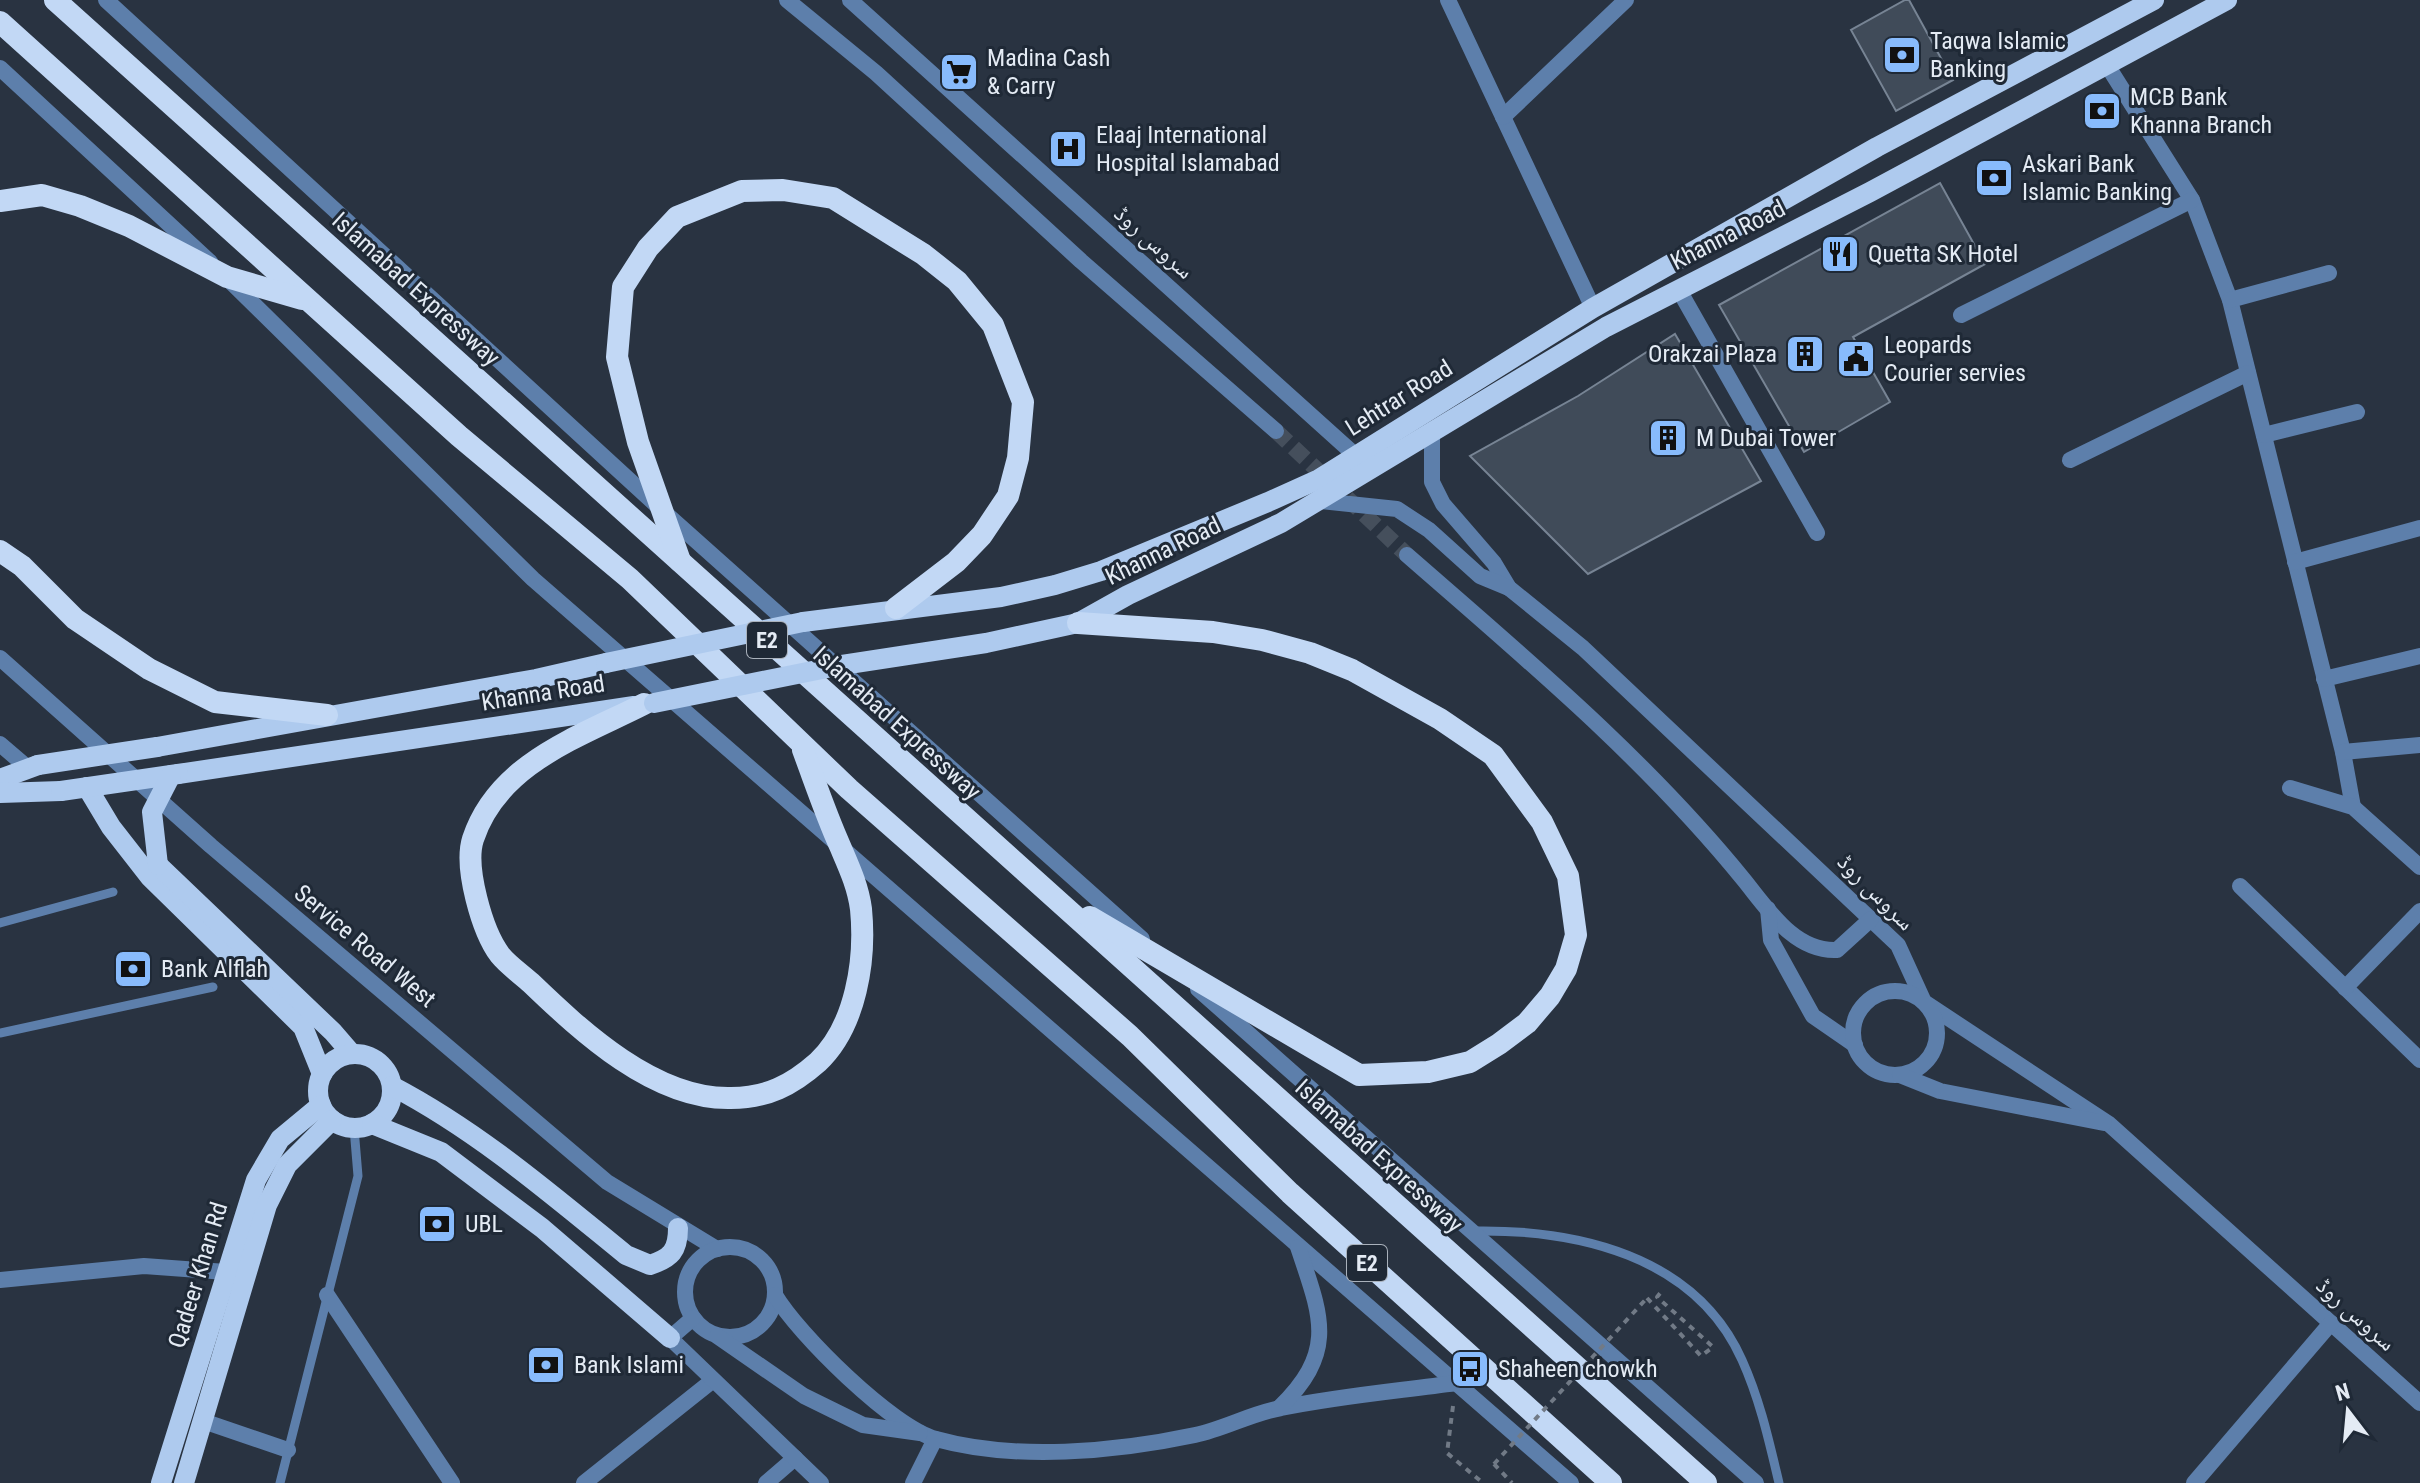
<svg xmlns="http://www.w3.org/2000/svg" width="2420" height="1483" viewBox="0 0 2420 1483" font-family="'Roboto Condensed','Noto Naskh Arabic',sans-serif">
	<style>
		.building { fill: #404b59; stroke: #778494; stroke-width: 2 }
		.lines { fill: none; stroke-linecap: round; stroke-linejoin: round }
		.tertiary-tunnel { stroke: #454f5c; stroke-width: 16; stroke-dasharray: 16 8; stroke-linecap: butt }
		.path { stroke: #717a86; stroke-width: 4; stroke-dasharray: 6 6; stroke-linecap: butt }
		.service { stroke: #5d7fab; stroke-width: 9 }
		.minor { stroke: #5d7fab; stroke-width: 16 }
		.tertiary { stroke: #5d7fab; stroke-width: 16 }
		.primary { stroke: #aecaee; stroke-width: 20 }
		.trunk { stroke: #c2d8f5; stroke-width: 22 }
		.path-bridge { stroke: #717a86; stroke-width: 4; stroke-dasharray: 6 6; stroke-linecap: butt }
		.primary-bridge { stroke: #aecaee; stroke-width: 20 }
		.labels { text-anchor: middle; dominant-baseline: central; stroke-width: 6; stroke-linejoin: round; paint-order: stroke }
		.shield { fill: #1f2936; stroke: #a9b1bb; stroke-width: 2 }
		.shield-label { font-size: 22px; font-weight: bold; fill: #e4ebf4 }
		.poi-label { font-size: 24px; fill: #e4ebf4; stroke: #1f2936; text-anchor: start }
		.street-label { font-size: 24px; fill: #e4ebf4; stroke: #1f2936 }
	</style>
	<rect width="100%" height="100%" fill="#293341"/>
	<g class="building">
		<polygon points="1905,0 1909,0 1953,80 1896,111 1851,30"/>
		<polygon points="1940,183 1985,264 1853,337 1890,402 1804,452 1719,305"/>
		<polygon points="1675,334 1761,481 1588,574 1470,456 1578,396"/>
	</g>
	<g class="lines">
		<g class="tertiary-tunnel">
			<polyline points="1276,431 1330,482"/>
			<polyline points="1347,498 1407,555"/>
		</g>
		<g class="path">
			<polyline points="1647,1298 1701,1356 1713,1347 1657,1297 1662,1291"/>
			<polyline points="1453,1406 1447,1453 1483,1483"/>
			<polyline points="1494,1464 1512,1483"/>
		</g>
		<g class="service">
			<polyline points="0,923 113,892"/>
			<polyline points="0,1033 213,987"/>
			<path d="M1472,1231c104,-2 223,24 270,129 18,40 27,81 37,123"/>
			<polyline points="280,1483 358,1176 354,1128"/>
		</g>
		<g class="minor">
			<polyline points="1448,0 1593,308"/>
			<polyline points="2107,65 2192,200 2230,300 2343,752 2353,807"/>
			<polyline points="1503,117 1626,0"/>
			<polyline points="2230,300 2329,273"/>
			<polyline points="1961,315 2192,200"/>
			<polyline points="2264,435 2357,412"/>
			<polyline points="2070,460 2248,373"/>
			<polyline points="2295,562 2420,528"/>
			<polyline points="2324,679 2420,656"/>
			<polyline points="2343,752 2420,745"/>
			<polyline points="2290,788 2353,807 2420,867"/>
			<polyline points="2240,886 2420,1060"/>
			<polyline points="2345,988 2420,911"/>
			<polyline points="0,1280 144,1266 226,1272"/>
			<polyline points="327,1295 452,1483"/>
			<polyline points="203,1421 288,1450"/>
			<polyline points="584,1483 712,1381"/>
			<polyline points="766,1483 795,1458"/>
		</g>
		<g class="tertiary">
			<polyline points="106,0 664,512 1142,939"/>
			<polyline points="787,0 876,73 1081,261 1276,431"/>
			<polyline points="850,0 1355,455"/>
			<polyline points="0,68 210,262"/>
			<polyline points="227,278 533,579 1571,1483"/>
			<polyline points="1679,290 1817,533"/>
			<polyline points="1432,430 1432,482 1443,504 1494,563 1509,588 1583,648 1898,945 1924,1002 2109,1124 2420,1403"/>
			<polyline points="1321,501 1397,509 1429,530 1480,576 1509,588"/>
			<path d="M1407,555c118,103 238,203 337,325 25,31 51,72 93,70l34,-31"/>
			<polyline points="0,658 211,846 607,1182 717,1249"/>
			<polyline points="0,744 28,768"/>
			<polyline points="1768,909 1771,940 1813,1016 1855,1045"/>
			<polyline points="1198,989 1756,1483"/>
			<circle cx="1895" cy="1033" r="42"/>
			<polyline points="1900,1075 1940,1091 2104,1123"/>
			<circle cx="730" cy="1292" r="45"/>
			<path d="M775,1295c23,39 117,132 161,144 79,22 179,13 259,-4 29,-6 57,-22 86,-27 58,-12 117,-17 175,-25"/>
			<polyline points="693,1318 670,1338 821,1483"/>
			<polyline points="717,1336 804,1396 863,1425 920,1433"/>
			<path d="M1279,1408c59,-57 42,-92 19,-161"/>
			<polyline points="913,1483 935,1439"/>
			<polyline points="2194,1483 2331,1323"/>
		</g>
		<g class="primary">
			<polyline points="803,622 1001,597 1055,585 1101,571 1268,502 1319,479 1593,308 1877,147 2154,0"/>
			<polyline points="842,665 986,643 1078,623 1128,595 1281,523 1606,327 1870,192 2227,0"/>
			<polyline points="157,747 536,679 606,663"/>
			<polyline points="178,774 634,706"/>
			<polyline points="0,779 38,765"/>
			<polyline points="87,787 111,827 150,877 303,1027 322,1074"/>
			<polyline points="0,793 61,791"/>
			<polyline points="158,865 333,1032 352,1054"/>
			<circle cx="355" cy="1091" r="37"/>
			<path d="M392,1086c86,45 159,108 234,169l24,10c21,-7 28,-14 28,-37"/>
			<polyline points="372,1124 441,1152 542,1228 670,1338"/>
			<polyline points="161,1483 256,1180 280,1139 321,1105"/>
			<polyline points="184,1483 267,1205 287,1165 332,1120"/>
		</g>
		<g class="trunk">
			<polyline points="55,0 1706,1483"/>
			<polyline points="0,22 459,436 630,579 849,789 1130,1036 1290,1193 1611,1483"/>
			<polyline points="0,201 42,195 80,206 129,226 227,277 302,299"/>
			<polyline points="0,551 22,566 75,619 149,669 215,702 327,715"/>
			<polyline points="680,561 638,442 617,357 623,287 648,248 677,217 742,191 783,190 833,198 923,254 957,281 993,325 1023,402 1018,458 1008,496 982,535 956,562 896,608"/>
			<polyline points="1078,623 1213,632 1262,640 1310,653 1352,670 1440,719 1493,755 1542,822 1568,876 1576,935 1566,969 1550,996 1527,1023 1499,1044 1470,1062 1428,1072 1359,1075 1090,917"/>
			<path d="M644,704c-65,33 -146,59 -171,135 -9,28 9,92 27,116 8,10 21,19 31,28 51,49 124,117 200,115 36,0 61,-13 87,-36 38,-36 48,-102 43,-153 -3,-23 -12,-42 -21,-63 -14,-31 -25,-64 -37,-96"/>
		</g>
		<polyline class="path-bridge" points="1494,1464 1647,1298"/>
		<g class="primary-bridge">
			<polyline points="606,663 803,622"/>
			<polyline points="654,703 842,665"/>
			<polyline points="38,765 157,747"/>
			<polyline points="61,791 178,774"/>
			<polyline points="158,865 152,812 171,775"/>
		</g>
	</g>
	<defs>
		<g id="bank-square" transform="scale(2)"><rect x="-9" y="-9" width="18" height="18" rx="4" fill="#88bbfc" stroke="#1f2936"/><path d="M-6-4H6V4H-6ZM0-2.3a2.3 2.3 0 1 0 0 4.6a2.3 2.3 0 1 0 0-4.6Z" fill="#111"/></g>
		<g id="supermarket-square" transform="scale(2)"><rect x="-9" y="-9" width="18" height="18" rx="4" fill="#88bbfc" stroke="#1f2936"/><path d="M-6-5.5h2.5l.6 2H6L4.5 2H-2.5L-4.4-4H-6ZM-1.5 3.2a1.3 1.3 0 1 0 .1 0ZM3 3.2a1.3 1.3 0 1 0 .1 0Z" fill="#111"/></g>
		<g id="hospital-square" transform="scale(2)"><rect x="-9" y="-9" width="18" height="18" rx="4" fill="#88bbfc" stroke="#1f2936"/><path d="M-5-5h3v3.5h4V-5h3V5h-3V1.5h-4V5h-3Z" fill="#111"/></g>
		<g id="restaurant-square" transform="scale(2)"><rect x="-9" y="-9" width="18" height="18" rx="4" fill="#88bbfc" stroke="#1f2936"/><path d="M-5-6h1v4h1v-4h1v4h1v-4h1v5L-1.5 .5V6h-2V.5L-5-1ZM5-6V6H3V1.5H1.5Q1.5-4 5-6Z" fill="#111"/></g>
		<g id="building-square" transform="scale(2)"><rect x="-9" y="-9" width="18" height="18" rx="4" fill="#88bbfc" stroke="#1f2936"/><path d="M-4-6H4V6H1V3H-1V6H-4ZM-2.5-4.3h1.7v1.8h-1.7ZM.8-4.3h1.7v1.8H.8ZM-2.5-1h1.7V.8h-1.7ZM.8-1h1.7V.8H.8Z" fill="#111"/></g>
		<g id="civic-square" transform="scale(2)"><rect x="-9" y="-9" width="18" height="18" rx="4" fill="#88bbfc" stroke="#1f2936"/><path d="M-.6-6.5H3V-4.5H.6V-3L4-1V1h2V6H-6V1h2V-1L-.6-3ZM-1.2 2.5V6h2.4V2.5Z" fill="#111"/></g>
		<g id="bus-square" transform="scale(2)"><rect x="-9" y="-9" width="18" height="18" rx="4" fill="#88bbfc" stroke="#1f2936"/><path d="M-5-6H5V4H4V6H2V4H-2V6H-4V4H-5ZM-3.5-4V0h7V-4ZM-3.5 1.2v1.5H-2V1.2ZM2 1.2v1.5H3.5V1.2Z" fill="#111"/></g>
	</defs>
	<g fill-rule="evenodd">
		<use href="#bank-square" x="1902" y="55"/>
		<use href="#supermarket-square" x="959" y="72"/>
		<use href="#bank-square" x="2102" y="111"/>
		<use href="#hospital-square" x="1068" y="149"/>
		<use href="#bank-square" x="1994" y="178"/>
		<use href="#restaurant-square" x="1840" y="254"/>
		<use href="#building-square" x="1805" y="354"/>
		<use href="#civic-square" x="1856" y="359"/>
		<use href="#building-square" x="1668" y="438"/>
		<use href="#bank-square" x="133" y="969"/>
		<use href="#bank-square" x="437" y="1224"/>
		<use href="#bank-square" x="546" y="1365"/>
		<use href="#bus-square" x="1470" y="1369"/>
	</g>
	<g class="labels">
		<g class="shield">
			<rect x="747" y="622" width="40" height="36" rx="6"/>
			<rect x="1347" y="1245" width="40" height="36" rx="6"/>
		</g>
		<g class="shield-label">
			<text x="767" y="640">E2</text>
			<text x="1367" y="1263">E2</text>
		</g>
		<g class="poi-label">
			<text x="1930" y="41">Taqwa Islamic<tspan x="1930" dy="28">Banking</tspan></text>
			<text x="987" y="58">Madina Cash<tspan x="987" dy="28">&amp; Carry</tspan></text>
			<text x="2130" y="97">MCB Bank<tspan x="2130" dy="28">Khanna Branch</tspan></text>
			<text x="1096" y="135">Elaaj International<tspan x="1096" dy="28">Hospital Islamabad</tspan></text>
			<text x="2022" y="164">Askari Bank<tspan x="2022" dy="28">Islamic Banking</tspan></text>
			<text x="1868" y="254">Quetta SK Hotel</text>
			<text x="1884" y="345">Leopards<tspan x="1884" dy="28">Courier servies</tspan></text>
			<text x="1777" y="354" text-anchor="end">Orakzai Plaza</text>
			<text x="1696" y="438">M Dubai Tower</text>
			<text x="161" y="969">Bank Alflah</text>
			<text x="465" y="1224">UBL</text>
			<text x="574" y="1365">Bank Islami</text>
			<text x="1498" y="1369">Shaheen chowkh</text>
		</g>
		<g class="street-label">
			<text transform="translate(1728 235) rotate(-27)">Khanna Road</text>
			<text transform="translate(1154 242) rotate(42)">سروس روڈ</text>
			<text transform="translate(416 289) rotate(42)">Islamabad Expressway</text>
			<text transform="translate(1399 398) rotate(-32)">Lehtrar Road</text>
			<text transform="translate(1163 551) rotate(-26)">Khanna Road</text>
			<text transform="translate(543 693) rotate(-9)">Khanna Road</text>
			<text transform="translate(897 723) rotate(42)">Islamabad Expressway</text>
			<text transform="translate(1876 892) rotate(45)">سروس روڈ</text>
			<text transform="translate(365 946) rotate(40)">Service Road West</text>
			<text transform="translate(1379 1156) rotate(42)">Islamabad Expressway</text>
			<text transform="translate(198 1275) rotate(-73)">Qadeer Khan Rd</text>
			<text transform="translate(2356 1314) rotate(42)">سروس روڈ</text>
		</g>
	</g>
	<g transform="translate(2348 1411) rotate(344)" stroke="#1f2936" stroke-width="6" paint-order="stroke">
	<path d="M0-6L14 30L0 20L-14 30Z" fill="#e4ebf4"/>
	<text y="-12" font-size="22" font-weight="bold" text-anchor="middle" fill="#e4ebf4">N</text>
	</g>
</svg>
